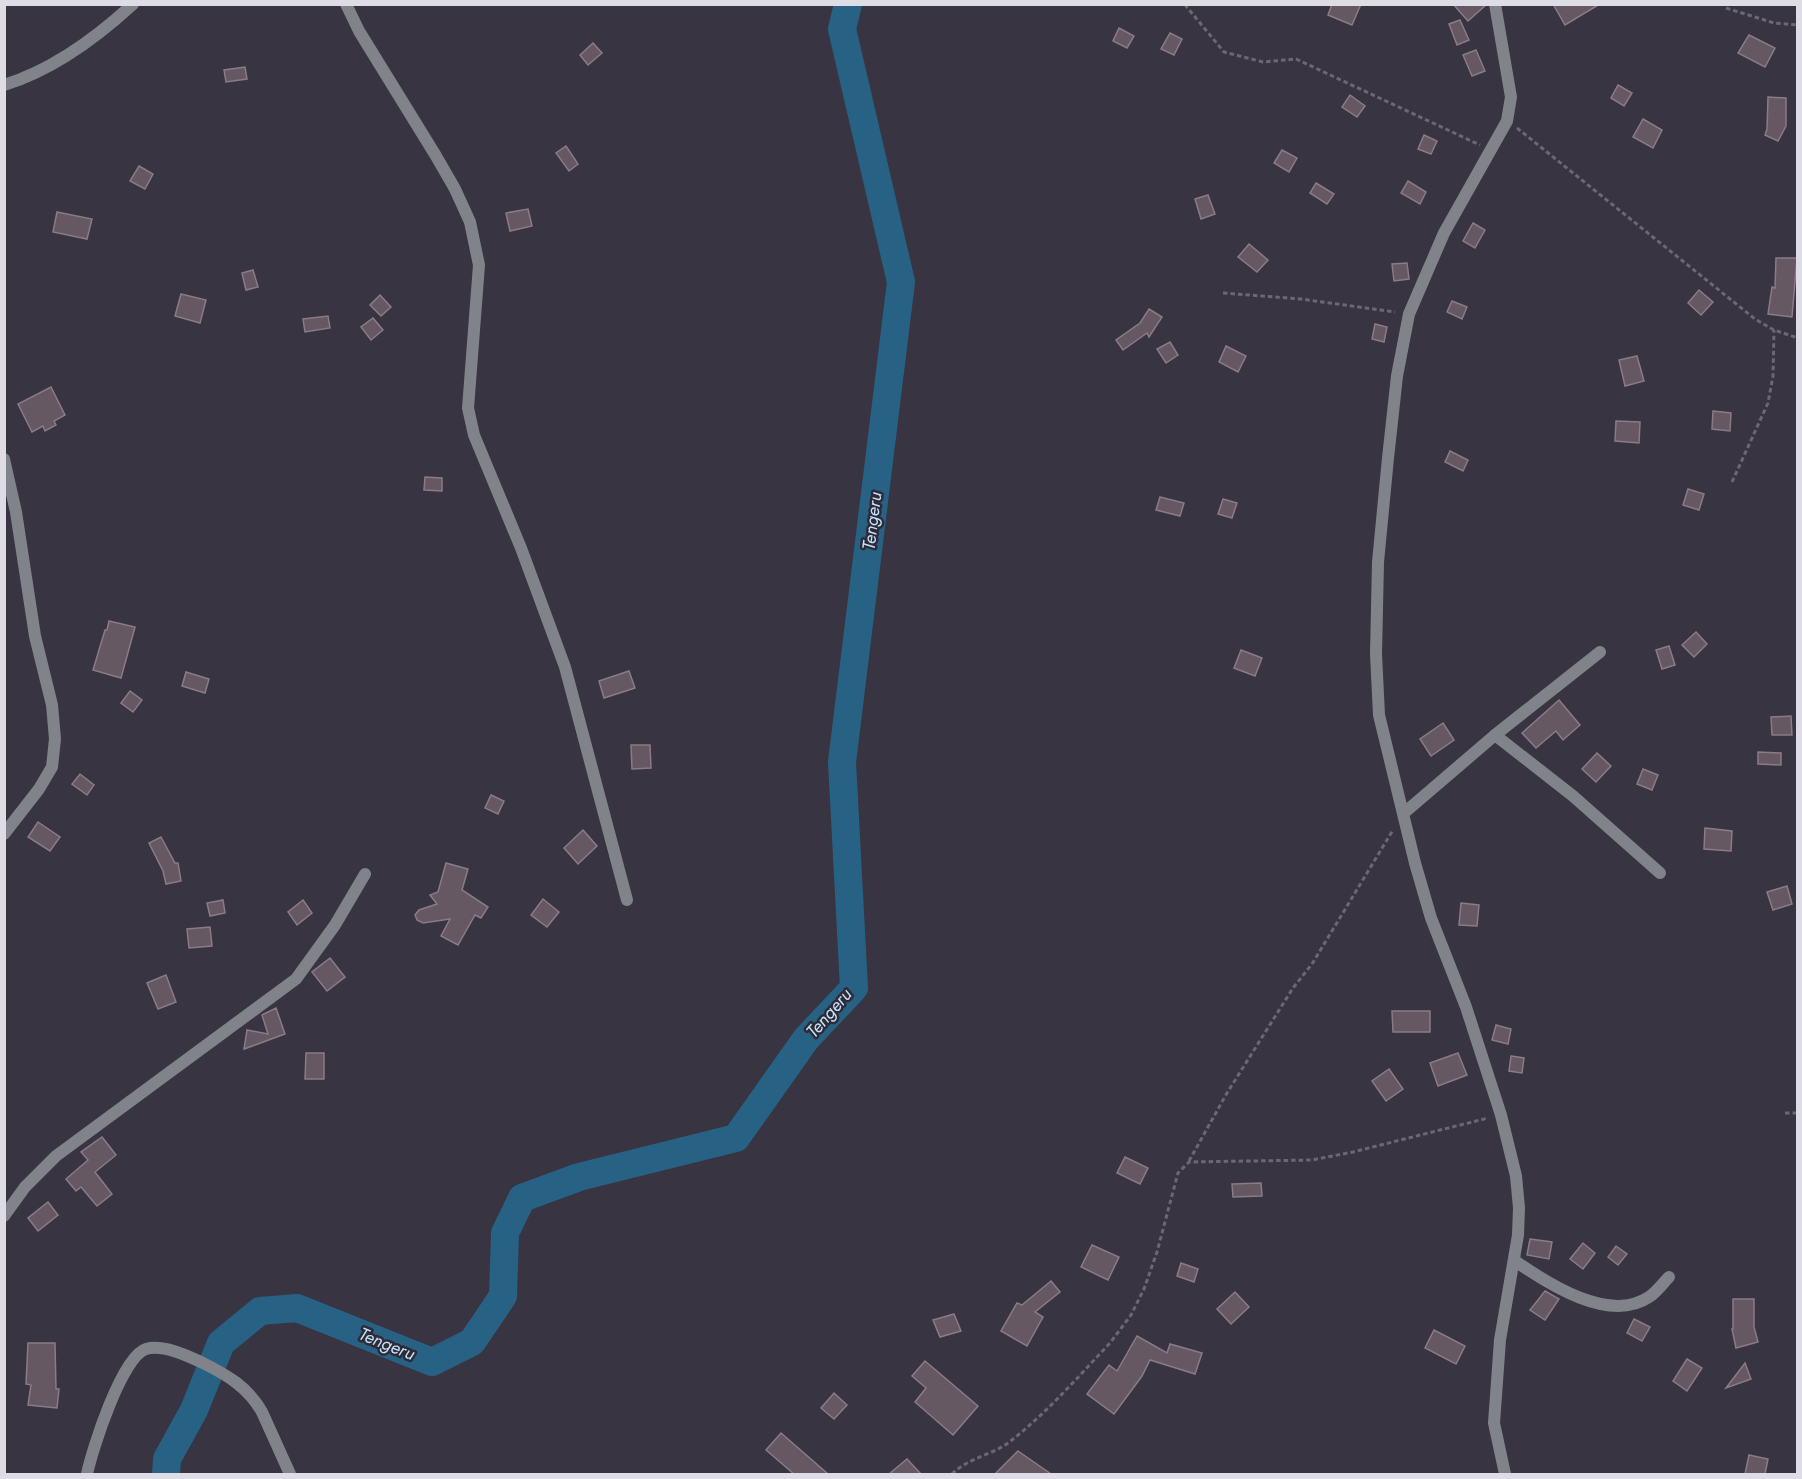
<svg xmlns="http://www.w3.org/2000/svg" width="1802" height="1479" viewBox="0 0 1802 1479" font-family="Jost,sans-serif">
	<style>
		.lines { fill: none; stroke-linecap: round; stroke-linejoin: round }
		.river { stroke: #276285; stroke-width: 28 }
		.building { fill: #665863; stroke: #897b87; stroke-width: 1.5 }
		.path { stroke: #6b6773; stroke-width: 3; stroke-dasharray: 4.5 3; stroke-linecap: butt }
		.street { stroke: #81838a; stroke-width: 12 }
		.labels { text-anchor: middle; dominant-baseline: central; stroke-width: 5; stroke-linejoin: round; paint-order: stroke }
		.water-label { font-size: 18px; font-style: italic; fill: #c2e2f8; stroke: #2f2a37 }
	</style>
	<rect width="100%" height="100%" fill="#393442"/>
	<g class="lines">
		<polyline class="river" points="166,1474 167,1459 194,1410 221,1343 260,1311 297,1308 432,1362 472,1342 503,1296 505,1233 522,1198 579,1177 736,1138 806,1039 854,988 842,762 901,282 842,29 848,4"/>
	</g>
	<g class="building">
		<polygon points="1332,4 1361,4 1352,25 1328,15"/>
		<polygon points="1453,4 1487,4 1468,21"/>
		<polygon points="1553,4 1600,4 1565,25"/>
		<polygon points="1460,20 1469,40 1457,45 1449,24"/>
		<polygon points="1119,28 1134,36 1127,48 1113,41"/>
		<polygon points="1170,33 1182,39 1174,55 1161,49"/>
		<polygon points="1749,35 1775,48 1765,67 1738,53"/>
		<polygon points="593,43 602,53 588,65 580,55"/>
		<polygon points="1476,50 1485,71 1472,76 1463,55"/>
		<polygon points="245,67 247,79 226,82 224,70"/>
		<polygon points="1618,85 1632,93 1624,106 1611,98"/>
		<polygon points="1350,95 1365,106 1357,117 1342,107"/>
		<polygon points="1768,97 1786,98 1786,126 1778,141 1765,135 1767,129"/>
		<polygon points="1643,119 1662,130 1653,148 1633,137"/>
		<polygon points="1424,135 1437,141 1431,154 1418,149"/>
		<polygon points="566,146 578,164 569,171 556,153"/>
		<polygon points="1282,150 1297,158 1289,172 1274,163"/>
		<polygon points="139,166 153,174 145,189 130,181"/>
		<polygon points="1408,181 1426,192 1420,204 1401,193"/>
		<polygon points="1316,183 1334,194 1327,204 1310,193"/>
		<polygon points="1208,195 1215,214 1201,219 1195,199"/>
		<polygon points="528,209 532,226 510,231 506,213"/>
		<polygon points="57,212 92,219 87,239 53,232"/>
		<polygon points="1473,223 1485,230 1475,248 1463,241"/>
		<polygon points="1249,244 1268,260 1257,272 1238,257"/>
		<polygon points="1776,258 1797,258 1792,317 1768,314 1772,287 1775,288"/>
		<polygon points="1407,263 1409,279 1394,281 1392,264"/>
		<polygon points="253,270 258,287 246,290 242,273"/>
		<polygon points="1699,290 1713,302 1701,315 1688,303"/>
		<polygon points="181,294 206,300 200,323 175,316"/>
		<polygon points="380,295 391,307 381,316 370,305"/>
		<polygon points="1452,301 1467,307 1462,319 1447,312"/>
		<polygon points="1149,309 1162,317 1149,337 1147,333 1123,350 1116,340 1140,323"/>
		<polygon points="328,316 330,328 305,332 303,319"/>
		<polygon points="373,318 383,330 371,340 361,327"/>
		<polygon points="1375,324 1387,327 1384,342 1372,339"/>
		<polygon points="1170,342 1178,355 1166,363 1157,349"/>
		<polygon points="1226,346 1246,356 1238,372 1219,362"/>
		<polygon points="1637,356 1644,381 1625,386 1619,360"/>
		<polygon points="51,387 65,415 54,421 56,425 45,431 43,426 32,432 18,404"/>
		<polygon points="1713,411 1731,413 1730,431 1712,429"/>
		<polygon points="1616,421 1640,422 1639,443 1615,441"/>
		<polygon points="1450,451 1468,460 1463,471 1445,462"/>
		<polygon points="425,477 442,478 442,491 424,490"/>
		<polygon points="1688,489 1704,494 1699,510 1683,505"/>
		<polygon points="1160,497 1184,503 1180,516 1156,510"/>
		<polygon points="1223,499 1237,503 1232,518 1218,514"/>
		<polygon points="109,621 135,627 121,678 93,670 105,630 107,630"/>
		<polygon points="1696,632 1707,644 1694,657 1682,645"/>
		<polygon points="1669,646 1675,665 1662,669 1656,650"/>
		<polygon points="1241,650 1262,658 1255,676 1234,668"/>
		<polygon points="629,671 635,688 604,698 599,681"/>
		<polygon points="186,672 209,679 205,693 182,686"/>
		<polygon points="130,691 142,700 133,712 121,703"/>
		<polygon points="1559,700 1580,725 1563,740 1556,731 1536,748 1522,733"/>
		<polygon points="1791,716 1792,735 1772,735 1771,717"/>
		<polygon points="1443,723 1454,740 1431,756 1420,739"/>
		<polygon points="631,745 650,745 651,768 632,769"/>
		<polygon points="1758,752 1781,753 1781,765 1758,764"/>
		<polygon points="1597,753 1611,766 1596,782 1582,769"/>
		<polygon points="1643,769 1658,775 1652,790 1637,784"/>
		<polygon points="80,774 94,785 87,795 72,784"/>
		<polygon points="491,795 504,801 498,814 485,808"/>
		<polygon points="38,822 60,837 50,851 28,837"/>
		<polygon points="1705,828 1732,831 1731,851 1704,849"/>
		<polygon points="583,830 597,846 578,864 564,848"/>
		<polygon points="161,837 175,863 178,863 181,881 166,884 163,871 149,843"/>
		<polygon points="446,863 468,869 462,890 488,907 481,918 475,915 458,945 441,936 450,919 423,923 417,920 415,915 419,910 437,904 430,895 438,892"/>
		<polygon points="1787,886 1792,904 1773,910 1767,892"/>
		<polygon points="543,899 559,912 547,927 531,915"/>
		<polygon points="223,900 225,913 210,916 207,903"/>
		<polygon points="303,900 312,913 297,925 288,912"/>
		<polygon points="1461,903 1479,905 1477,926 1459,925"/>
		<polygon points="210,927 212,946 189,948 187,929"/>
		<polygon points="330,958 345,977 327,991 312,972"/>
		<polygon points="166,975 176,1002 158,1009 147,983"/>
		<polygon points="276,1008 285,1034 244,1049 247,1030 268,1034 262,1015"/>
		<polygon points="1392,1011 1430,1011 1430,1032 1393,1032"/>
		<polygon points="1496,1025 1511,1029 1508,1044 1492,1040"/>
		<polygon points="306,1053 324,1053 324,1079 305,1079"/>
		<polygon points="1458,1053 1467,1075 1438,1086 1430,1063"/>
		<polygon points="1511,1056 1524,1058 1522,1073 1509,1071"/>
		<polygon points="1389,1069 1403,1089 1386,1101 1372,1081"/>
		<polygon points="102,1137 116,1155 95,1172 112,1194 97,1206 81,1187 76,1191 66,1179 88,1160 81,1152"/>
		<polygon points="1125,1157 1148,1168 1140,1184 1117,1173"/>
		<polygon points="1261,1183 1262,1196 1233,1197 1232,1184"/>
		<polygon points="48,1202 58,1215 38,1231 28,1218"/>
		<polygon points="1530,1239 1552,1242 1549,1259 1527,1255"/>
		<polygon points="1583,1243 1595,1253 1583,1269 1570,1259"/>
		<polygon points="1092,1245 1119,1257 1108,1280 1081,1267"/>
		<polygon points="1616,1246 1627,1254 1618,1265 1608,1257"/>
		<polygon points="1181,1263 1198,1269 1194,1282 1177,1276"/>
		<polygon points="1051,1281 1060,1292 1035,1312 1043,1317 1027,1346 1001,1331 1017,1303 1022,1305"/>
		<polygon points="1545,1291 1559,1299 1545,1320 1530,1310"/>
		<polygon points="1235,1292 1249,1307 1231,1324 1217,1309"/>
		<polygon points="1733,1299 1754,1299 1754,1327 1758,1342 1736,1348 1732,1329 1733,1329"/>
		<polygon points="954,1314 961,1331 940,1337 933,1320"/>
		<polygon points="1634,1319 1650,1327 1642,1341 1627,1333"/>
		<polygon points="1434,1330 1465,1346 1456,1364 1425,1348"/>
		<polygon points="1137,1336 1167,1353 1170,1344 1202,1353 1195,1374 1150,1360 1142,1376 1114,1414 1087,1394 1109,1365 1117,1371"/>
		<polygon points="28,1343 55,1343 56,1389 59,1389 57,1408 28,1405 31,1385 26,1384"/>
		<polygon points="1687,1359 1702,1368 1687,1391 1673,1381"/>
		<polygon points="925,1361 978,1406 953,1435 915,1402 926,1388 912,1376"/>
		<polygon points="1745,1363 1751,1379 1726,1388"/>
		<polygon points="834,1393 847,1405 834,1419 821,1408"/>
		<polygon points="781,1433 828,1474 794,1474 766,1450"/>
		<polygon points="1018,1451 1051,1474 995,1474"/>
		<polygon points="1749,1455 1768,1459 1765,1474 1745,1474"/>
		<polygon points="907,1459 921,1474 889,1474"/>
	</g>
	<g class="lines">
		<g class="path">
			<polyline points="1186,4 1186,6 1224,52 1263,62 1296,59 1480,145"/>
			<polyline points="1726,8 1774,23 1798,25"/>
			<polyline points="1517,128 1755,319 1774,330 1798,338"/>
			<polyline points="1223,293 1301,299 1395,312"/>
			<polyline points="1732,482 1768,403 1773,376 1774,330"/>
			<polyline points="1785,1113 1798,1113"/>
			<polyline points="1189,1161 1227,1093 1293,988 1312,964 1393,830"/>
			<path d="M952,1474c15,-15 39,-19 56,-31 38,-29 69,-65 102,-100l21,-28 13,-26 13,-37 21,-79 11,-11 123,-2 41,-8 135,-34"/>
		</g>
		<g class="street">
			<polyline points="346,4 359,31 436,156 455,189 470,222 479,265 468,408 474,435 521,548 565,667 627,900"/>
			<polyline points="1495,4 1511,97 1507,121 1444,233 1409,314 1397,376 1388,458 1378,562 1376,654 1379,715 1415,863 1431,918 1466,1007 1501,1115 1516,1176 1519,1208 1518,1235 1500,1340 1494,1423 1505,1474"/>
			<path d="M4,85c49,-15 92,-47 129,-81"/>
			<polyline points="4,459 16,512 35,636 52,705 55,739 52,767 39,789 4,834"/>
			<polyline points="1495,735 1573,796 1660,873"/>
			<polyline points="1404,813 1495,735 1600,652"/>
			<polyline points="4,1216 25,1187 56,1156 296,979 335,925 365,874"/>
			<path d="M1515,1261c32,22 94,63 134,36 8,-5 14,-14 20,-20"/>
			<path d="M87,1474c5,-24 35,-118 59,-125 17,-5 42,7 57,14 24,12 45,24 59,49l28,62"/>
		</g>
	</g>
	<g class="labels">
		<g class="water-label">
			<text transform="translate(872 521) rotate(-83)">Tengeru</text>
			<text transform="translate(829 1013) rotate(-49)">Tengeru</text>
			<text transform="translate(387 1344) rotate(22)">Tengeru</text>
		</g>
	</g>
	<rect width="1802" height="1479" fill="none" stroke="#dedce4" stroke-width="12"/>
</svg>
